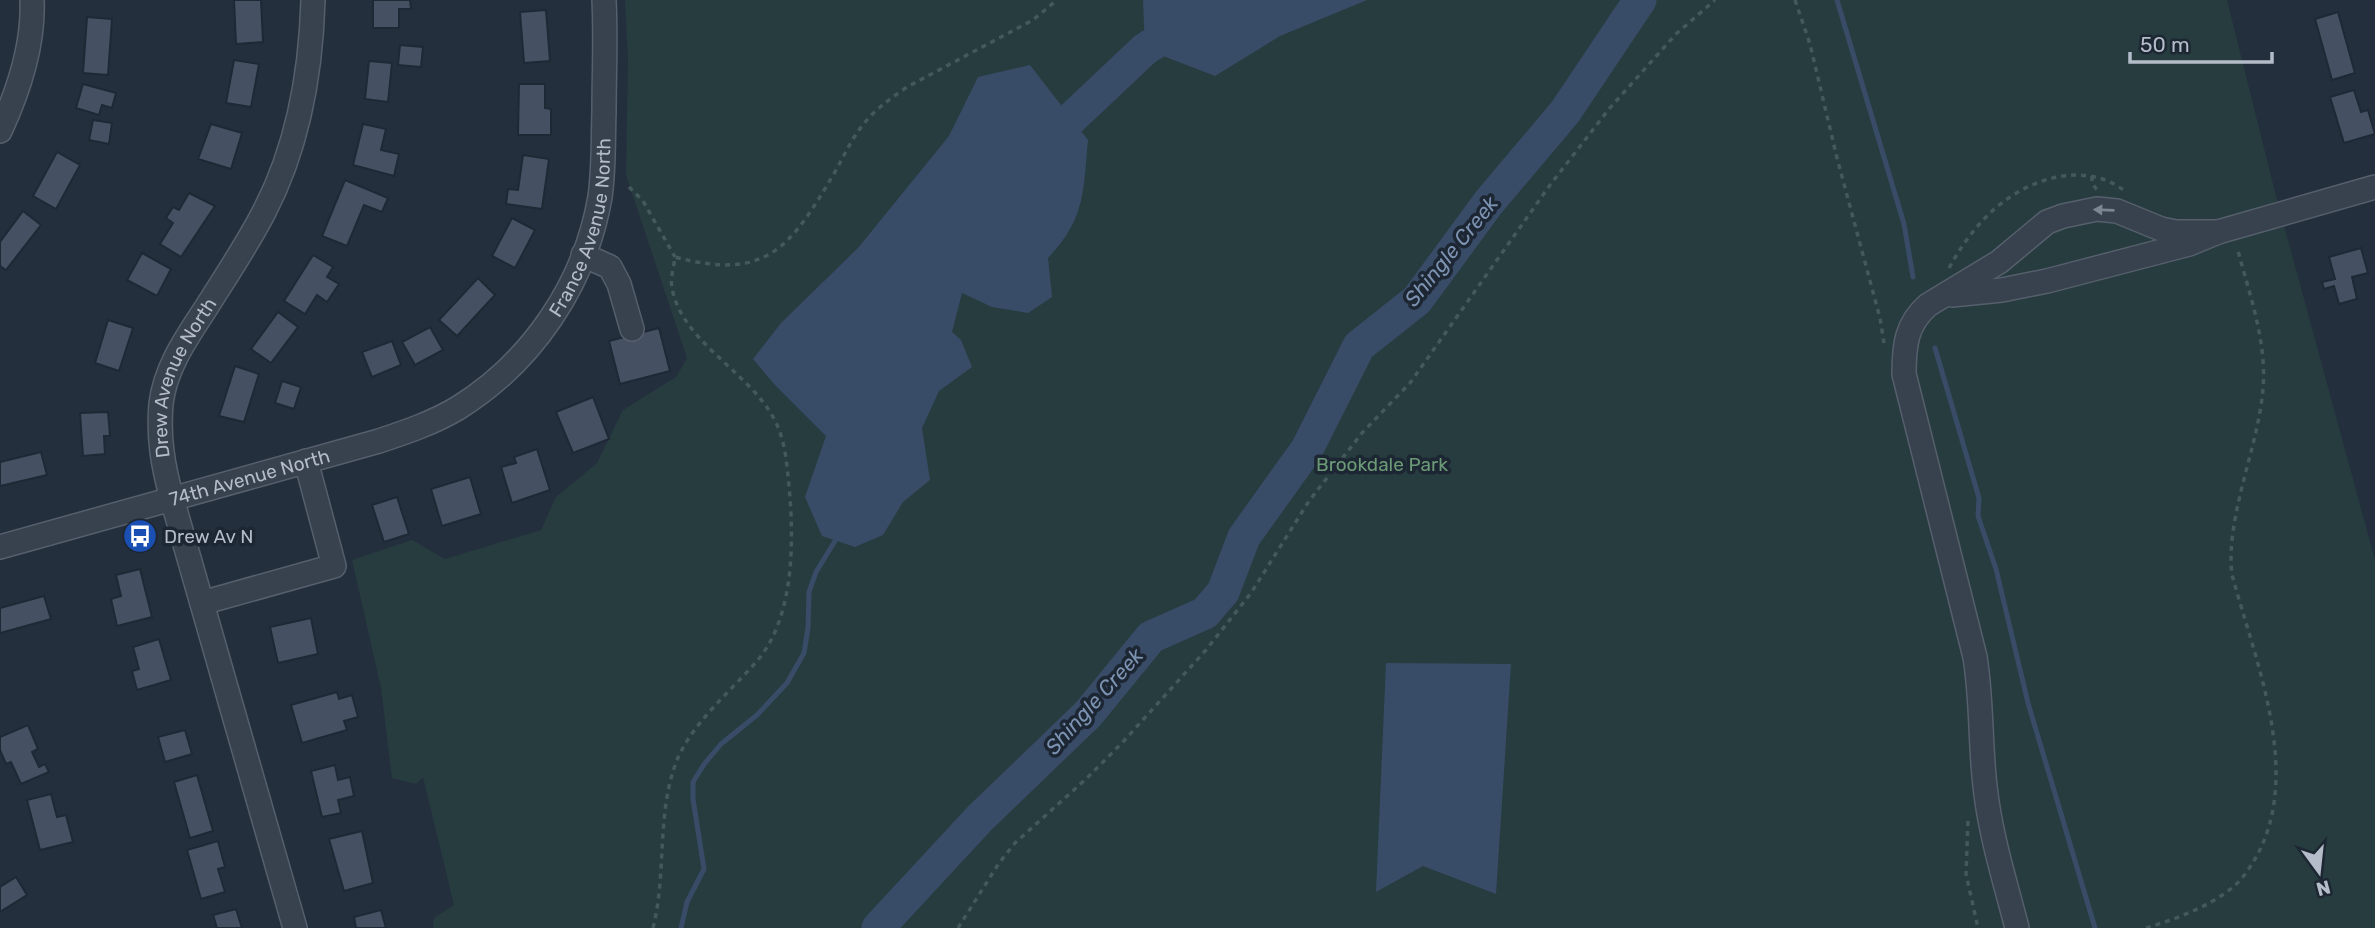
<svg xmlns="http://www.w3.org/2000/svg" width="2375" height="928" viewBox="0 0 2375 928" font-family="Rubik,sans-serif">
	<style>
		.green { fill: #263c3f }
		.water { fill: #394c67 }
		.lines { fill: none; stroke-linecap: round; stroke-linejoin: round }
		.stream { stroke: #394c67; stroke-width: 5 }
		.river { stroke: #394c67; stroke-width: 33 }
		.building { fill: #455162; stroke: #1f2835; stroke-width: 2 }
		.minor-casing { stroke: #565f6c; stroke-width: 26 }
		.path { stroke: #44595c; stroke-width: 3.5; stroke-dasharray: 5 5; stroke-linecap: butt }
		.minor { stroke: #38414e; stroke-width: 23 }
		.oneway { fill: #7c8592 }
		.labels { text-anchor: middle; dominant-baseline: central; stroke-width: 7; stroke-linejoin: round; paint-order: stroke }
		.street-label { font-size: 19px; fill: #b4bcc9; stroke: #1d2633 }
		.park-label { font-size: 19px; fill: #6b9a76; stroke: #1d2633 }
		.poi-label { font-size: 19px; fill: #b4bcc9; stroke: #1d2633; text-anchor: start }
		.water-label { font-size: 21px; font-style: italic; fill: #7c92b1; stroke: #1d2633 }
	</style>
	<rect width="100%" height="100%" fill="#242f3e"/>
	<polygon class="green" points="625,0 2227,0 2276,196 2375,560 2375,928 433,928 434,918 454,905 423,777 416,784 392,778 381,688 352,560 412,540 445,559 541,530 556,497 597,463 623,410 676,377 687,358 626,175 628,60"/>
	<g class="water">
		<polygon points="1143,0 1367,0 1280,36 1215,76 1145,49"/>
		<path d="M1030,65l58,75c-5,51 -2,78 -40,118l4,39 -24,16 -36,-6 -30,-14 -10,39 9,8 11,27 -33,24 -17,37 8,52 -27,22 -20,33 -28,12 -33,-11 -17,-39 21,-61 -51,-51 -22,-26 28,-36 77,-75 91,-112 29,-59z"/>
		<polygon points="1386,663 1511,664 1496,894 1423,866 1376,892"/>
	</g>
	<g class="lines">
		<g class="stream">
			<polyline points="1837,0 1904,224 1913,277"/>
			<polyline points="1935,348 1979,498 1978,516 1996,569 2028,703 2095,928"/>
			<polyline points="681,928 687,902 704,869 693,799 693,782 705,763 721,744 757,715 787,683 804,653 808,628 809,592 816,572 835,541"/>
		</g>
		<g class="river">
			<polyline points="1038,150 1145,49 1223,0"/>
			<polyline points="878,928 979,819 1088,714 1151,637 1205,613 1223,592 1244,537 1307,449 1359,346 1417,300 1489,202 1565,112 1640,0"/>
		</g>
	</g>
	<g class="building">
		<polygon points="234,0 261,0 263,42 236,44"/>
		<polygon points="373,0 410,0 411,9 399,9 399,28 373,28"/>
		<polygon points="546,10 550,61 524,63 520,12"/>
		<polygon points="2338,12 2355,73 2332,80 2315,19"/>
		<polygon points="87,17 112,19 108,75 83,73"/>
		<polygon points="400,45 423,47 421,67 398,65"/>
		<polygon points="234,60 259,64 251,107 226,103"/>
		<polygon points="369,61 392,63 388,102 365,99"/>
		<polygon points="83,84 116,93 112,108 102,105 99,115 76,108"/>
		<polygon points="519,84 545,84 545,108 551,109 551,135 518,135"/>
		<polygon points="2354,90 2361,112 2368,110 2375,134 2344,143 2330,97"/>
		<polygon points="93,120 112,123 109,144 89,140"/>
		<polygon points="211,124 242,133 231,169 198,159"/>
		<polygon points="363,124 386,129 381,150 399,154 394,176 353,165"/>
		<polygon points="57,152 80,165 56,209 33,196"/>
		<polygon points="523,155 549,159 542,209 506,204 508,189 518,190"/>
		<polygon points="345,180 388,198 382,212 364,205 347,246 322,236"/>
		<polygon points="189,193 215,206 181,257 160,244 173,223 166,218 173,207 179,210"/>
		<polygon points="23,211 41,225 6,270 0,266 0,242"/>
		<polygon points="512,218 535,230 515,268 492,256"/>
		<polygon points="2361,248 2368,273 2352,277 2357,299 2339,304 2334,286 2324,289 2322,282 2335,279 2329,257"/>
		<polygon points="142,253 171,269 157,296 127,280"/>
		<polygon points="313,255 333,267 327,277 339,284 327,302 317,295 305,314 284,301"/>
		<polygon points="478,278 495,295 457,336 439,320"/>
		<polygon points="278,312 298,327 271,363 251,349"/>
		<polygon points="108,320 133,328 119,371 95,363"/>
		<polygon points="430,327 443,350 415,365 402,342"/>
		<polygon points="659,328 670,371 620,384 609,341"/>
		<polygon points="392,341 401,365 372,377 362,352"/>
		<polygon points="235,366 259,374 244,422 219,416"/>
		<polygon points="282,381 301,387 294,409 275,403"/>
		<polygon points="593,397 609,439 573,453 556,412"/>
		<polygon points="108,412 110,436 104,436 105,454 83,456 80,413"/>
		<polygon points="537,449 550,490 512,503 501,467 516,463 514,457"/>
		<polygon points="41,452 47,475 0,486 0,462"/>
		<polygon points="470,477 481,514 442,526 431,489"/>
		<polygon points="397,497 409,534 384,542 372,505"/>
		<polygon points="140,569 152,617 117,626 111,599 121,596 116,575"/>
		<polygon points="44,596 51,619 0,633 0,608"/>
		<polygon points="311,618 318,654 278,663 270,627"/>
		<polygon points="159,639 171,680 137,690 132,671 139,669 133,647"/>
		<polygon points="337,692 339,699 352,695 358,717 344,721 347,730 302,743 291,705"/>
		<polygon points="28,725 38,749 32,752 39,767 45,764 49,772 21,784 11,762 6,764 0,750 0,737"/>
		<polygon points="185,730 192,754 165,762 158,737"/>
		<polygon points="335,765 338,780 350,777 354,796 338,800 341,813 322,817 311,771"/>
		<polygon points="197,775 213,831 190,838 174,782"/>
		<polygon points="51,794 57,817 66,815 73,842 40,850 27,800"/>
		<polygon points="362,831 373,883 344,891 329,839"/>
		<polygon points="218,841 225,867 218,869 225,892 201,899 187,850"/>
		<polygon points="16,877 27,895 0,912 0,887"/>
		<polygon points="236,909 242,928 217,928 213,915"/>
		<polygon points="381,910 386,928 356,928 354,917"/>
	</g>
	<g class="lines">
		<g class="minor-casing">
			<g id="minor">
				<path d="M0,131c19,-41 34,-86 32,-131"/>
				<polyline points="583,255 610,267 619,284 632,329"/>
				<polyline points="1952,295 2002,290 2047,281 2189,244 2218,232 2375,187"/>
				<path id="s1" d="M0,547l379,-106c27,-9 54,-18 79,-33 74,-46 127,-124 142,-211 4,-28 3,-56 4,-85 0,-37 2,-75 0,-112"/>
				<polyline points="202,603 334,566 306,461"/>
				<path id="s2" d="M295,928l-123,-429c-9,-33 -14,-61 -11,-95 4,-36 26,-67 45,-96 20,-32 41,-63 58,-96 34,-65 47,-140 49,-212"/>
				<path d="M2017,928c-12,-47 -27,-94 -32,-142 -5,-43 -3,-86 -10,-129l-71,-283c0,-28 2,-50 24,-69l71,-43 48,-40 16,-6 34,-7 20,2 44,18 15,3h42"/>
			</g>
		</g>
		<g class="path">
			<polyline points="1795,0 1810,44 1837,158 1880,318 1884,343"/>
			<polyline points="2092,176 2092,183 2097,190"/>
			<polyline points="629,187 643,201 675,257"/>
			<path d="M1949,268c11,-20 23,-37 39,-53 35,-35 96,-57 138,-23"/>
			<polyline points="1968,821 1966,874 1978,928"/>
			<path d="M653,928c14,-55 3,-115 24,-168 16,-38 53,-68 80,-99 41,-48 37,-134 30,-194 -2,-20 -6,-38 -17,-55 -26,-42 -89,-73 -98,-124 -2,-10 2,-21 3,-31 93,25 116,-11 160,-85 9,-16 16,-32 27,-46 12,-16 28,-27 45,-39l126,-67 24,-20"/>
			<polyline points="958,928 999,863 1015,843 1086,779 1122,743 1206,650 1251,593 1309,501 1362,433 1410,383 1550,185 1609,109 1676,34 1715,0"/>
			<path d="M2146,928c30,-9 62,-21 86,-40 10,-8 17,-19 23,-29 49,-84 0,-199 -23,-284 -7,-57 26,-126 31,-186 4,-48 -14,-96 -26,-142"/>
		</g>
		<use href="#minor" class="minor"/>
	</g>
	<defs><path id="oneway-solid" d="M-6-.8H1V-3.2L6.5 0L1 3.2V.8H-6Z" transform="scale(1.75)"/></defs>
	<use class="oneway" href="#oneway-solid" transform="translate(2104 210) rotate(-178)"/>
	<defs>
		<g id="bus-disc" transform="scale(1.75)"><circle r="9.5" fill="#1a4fb4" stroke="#1d2633"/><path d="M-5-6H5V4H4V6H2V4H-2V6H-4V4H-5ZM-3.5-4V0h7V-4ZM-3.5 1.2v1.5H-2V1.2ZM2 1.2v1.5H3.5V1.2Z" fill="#fff"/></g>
	</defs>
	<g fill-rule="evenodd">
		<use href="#bus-disc" x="140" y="536"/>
	</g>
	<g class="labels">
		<g class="street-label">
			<text stroke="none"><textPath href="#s1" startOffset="707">France Avenue North</textPath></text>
			<text stroke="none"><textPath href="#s2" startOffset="574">Drew Avenue North</textPath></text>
			<text stroke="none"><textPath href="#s1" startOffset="259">74th Avenue North</textPath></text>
		</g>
		<g class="park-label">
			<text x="1382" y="464">Brookdale Park</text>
		</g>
		<g class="poi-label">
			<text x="164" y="536">Drew Av N</text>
		</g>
		<g class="water-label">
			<text transform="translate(1451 251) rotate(-51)">Shingle Creek</text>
			<text transform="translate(1094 701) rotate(-48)">Shingle Creek</text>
		</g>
	</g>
	<g transform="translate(2319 872) rotate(165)" stroke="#1d2633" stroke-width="5" paint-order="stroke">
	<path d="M0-5L12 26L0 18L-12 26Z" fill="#b4bcc9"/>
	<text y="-10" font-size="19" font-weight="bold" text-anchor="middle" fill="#b4bcc9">N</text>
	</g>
	<path d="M2130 52v10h142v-10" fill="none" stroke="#b4bcc9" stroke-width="3.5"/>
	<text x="2140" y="52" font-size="21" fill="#b4bcc9" stroke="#1d2633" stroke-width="5" paint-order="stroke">50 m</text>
</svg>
